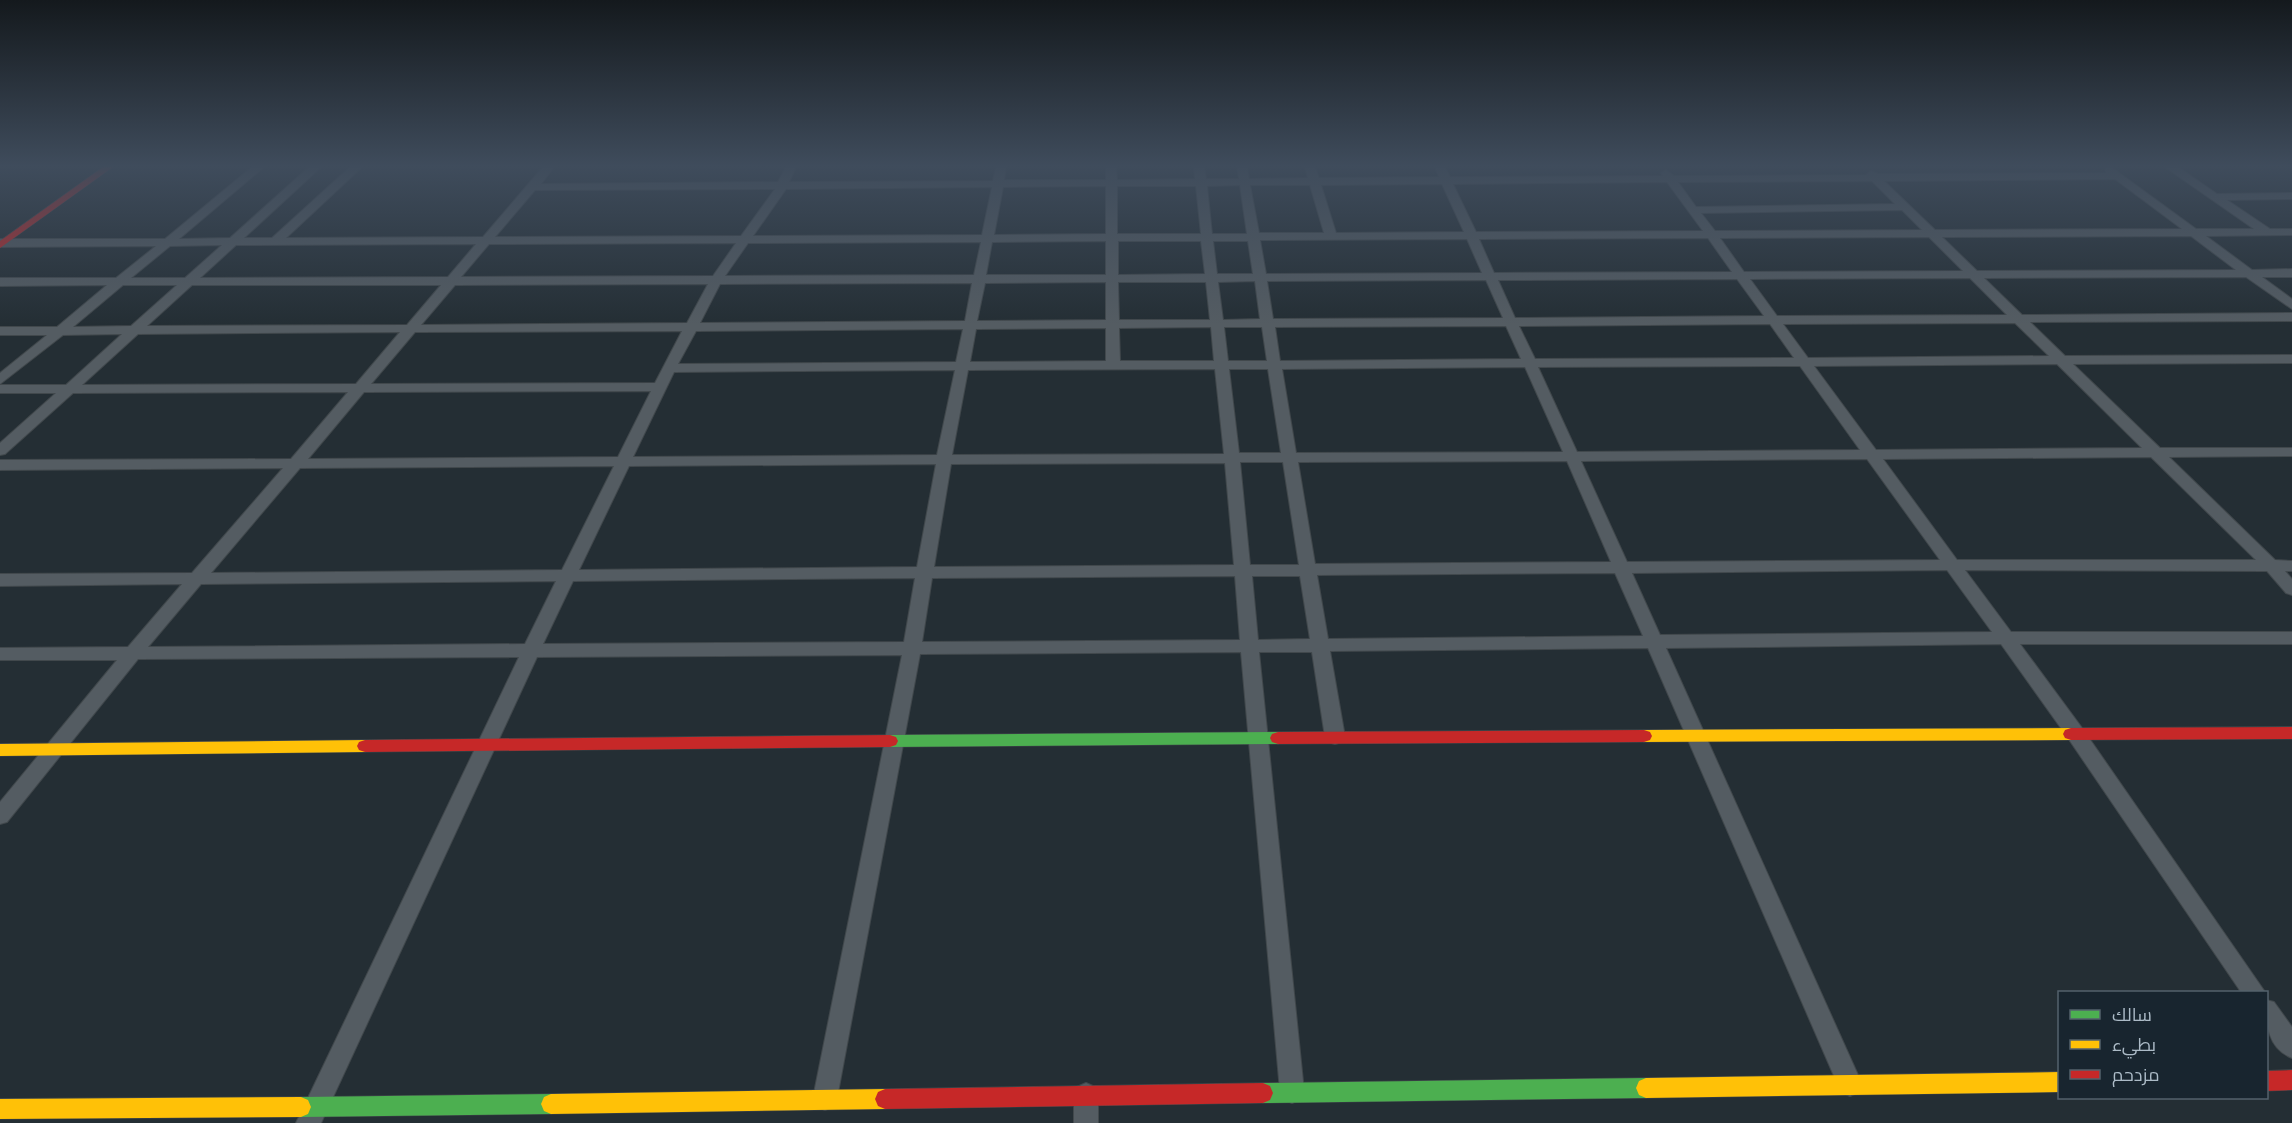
<svg xmlns="http://www.w3.org/2000/svg" width="2292" height="1123" viewBox="0 0 2292 1123" font-family="'Public Sans',Cairo,sans-serif">
	<style>
		.lines { fill: none; stroke-linecap: round; stroke-linejoin: round }
		.street-casing { stroke: #41484c; stroke-width: 2 }
		.fast-casing { stroke: #41484c; stroke-width: 1 }
		.slow-casing { stroke: #41484c; stroke-width: 1 }
		.jam-casing { stroke: #41484c; stroke-width: 1 }
		.street { fill: #545c62; fill-rule: evenodd }
		.fast { fill: #4caf50; fill-rule: evenodd }
		.slow { fill: #ffc107; fill-rule: evenodd }
		.jam { fill: #c62828; fill-rule: evenodd }
	</style>
	<rect width="100%" height="100%" fill="#242e34"/>
	<g class="lines">
		<g class="street-casing">
			<g id="street">
				<path d="M252,167h12l-85,72 51,-1 79,-71h12l-77,71h28l78,-71h12l-76,71 197,-1 60,-70h11l-13,17 237,-2 8,-15h10l-7,15 204,-1 3,-14h10l-2,13h102v-13h10l1,13 78,-1 -1,-12h10l2,12h33l-2,-12h10l2,12 59,-1 -3,-11h10l4,11 120,-1 -4,-10h10l5,10 213,-1 -2,-3 5,-3 8,6 192,-1 5,-4 7,3 228,-1 -1,-5 6,-1 85,62h58l-89,-62h13l39,27 75,-1v6l-65,1 43,29h22v6l-86,1 46,34 40,-1v8h-30l30,22v10l-46,-32 -262,1 38,37 270,-2v8l-262,1 35,34 227,-1v8l-219,1 87,84h132v8l-123,1 106,103 17,1v10h-7l7,8v16l-6,-2 -19,-22 -302,-1 46,62h281v12h-272l62,84 183,264h-24l-173,-254 -67,-94 -335,4 196,436 -3,8 -9,4 -9,-4 -193,-444 -318,3 15,86 -3,5 -7,2 -7,-2 -3,-5 -13,-85h-53l45,439 -3,8 -9,4 -9,-4 -3,-8 -39,-439 -321,2 -83,444 -3,8 -9,4 -9,-4 -3,-8 89,-443 -365,2 -216,466h-25l223,-466 -381,2 -131,163 -7,2v-22l117,-142h-117v-12l128,-1 54,-63 -182,2v-12l192,-1 91,-105 -283,2v-10l291,-1 57,-67 -275,1 -68,61 -5,1v-12l56,-50h-56v-8h66l56,-51 -59,1 -63,49v-11l47,-38h-47v-8h57l50,-42 -107,1v-8h116l40,-32 -156,1v-8h165zM2115,179l67,50 -247,1 -51,-49zM1872,181l23,23 -199,3 -18,-25zM1667,182l36,49 -227,1 -23,-48zM1442,184l22,48 -128,1 -15,-48zM1240,185l7,49h-35l-5,-48zM1250,185h60l14,48h-65zM1106,186v48l-112,1 9,-48zM1117,186h79l5,48h-84zM992,187l-10,48 -229,1 33,-47zM775,189l-34,47 -246,1 40,-47zM1902,210l20,20 -207,1 -14,-18zM2191,236l45,34 -259,1 -35,-34zM1929,237l34,34 -219,1 -24,-34zM1708,238l24,34 -238,1 -15,-34zM1467,239l15,34 -216,1 -6,-34zM1106,241v34h-120l6,-33zM1118,241h83l4,33 -87,1zM1213,241h35l5,33h-36zM981,242l-7,33 -249,1 23,-33zM736,243l-23,33 -252,1 28,-33zM476,244l-28,33 -248,1 36,-33zM222,245l-37,33h-54l39,-32zM1970,278l37,37 -230,1 -27,-37zM1737,279l27,37 -249,2 -17,-38zM1486,280l17,38 -230,1 -6,-38zM1255,281l5,38 -37,1 -5,-38zM1106,282v38l-129,1 8,-38zM1118,282h88l4,38h-91zM972,283l-7,38 -265,2 20,-39zM708,284l-21,39 -266,2 34,-40zM123,285h54l-46,41 -58,1zM192,285h249l-34,40 -260,1zM2015,323l34,33 -241,2 -25,-34zM1770,324l24,34 -259,1 -16,-33zM1506,326l15,33 -241,2 -5,-34zM1211,327l3,34h-94l-1,-33zM1224,327h38l5,34h-39zM1106,328v33l-136,1 6,-33zM963,329l-7,33 -278,2 18,-33zM682,331l-27,52 -284,1 44,-52zM400,332l-44,52 -274,1 56,-51zM2057,364l85,84 -266,2 -62,-84zM1800,366l60,84 -283,2 -39,-85zM1525,367l38,85 -267,1 -14,-84zM1215,369l9,85 -272,1 16,-85zM1229,369h39l13,84h-42zM955,370l-18,85 -304,2 41,-85zM651,391l-33,66 -310,2 56,-67zM2151,457l105,103h-299l-74,-101zM1867,459l73,101 -313,2 -46,-101zM1567,461l44,101 -296,2 -17,-102zM1240,462h43l16,103h-49zM1225,463l9,102 -300,2 17,-103zM936,464l-19,103 -338,3 50,-104zM614,466l-52,104 -351,3 89,-105zM1947,570l45,62 -332,3 -28,-62zM1615,573l28,63 -315,3 -11,-64zM1235,576l5,64 -318,2 10,-64zM1252,576h48l10,63 -52,1zM915,578l-11,64 -361,2 30,-63zM556,581l-31,63 -377,3 53,-63z"/>
				<path d="M2266,1000l8,2 18,25v31c-25,-10 -26,-35 -26,-58z"/>
				<polygon points="1086,1083 1095,1087 1098,1095 1098,1123 1074,1123 1074,1095 1077,1087"/>
			</g>
		</g>
		<g class="fast-casing">
			<g id="fast">
				<polygon points="1278,732 1284,734 1286,738 1284,742 1278,744 890,747 884,745 882,741 884,737 890,735"/>
				<polygon points="1646,1078 1653,1081 1656,1088 1653,1095 1646,1098 1263,1103 1256,1100 1253,1093 1256,1086 1263,1083"/>
				<polygon points="551,1094 558,1097 561,1104 558,1111 551,1114 301,1117 294,1114 291,1107 294,1100 301,1097"/>
			</g>
		</g>
		<g class="slow-casing">
			<g id="slow">
				<polygon points="2071,728 2077,730 2079,734 2077,738 2071,740 1644,742 1638,740 1636,736 1638,732 1644,730"/>
				<polygon points="365,740 371,742 373,746 371,750 365,752 0,756 0,744"/>
				<polygon points="2060,1072 2060,1092 1646,1098 1639,1095 1636,1088 1639,1081 1646,1078"/>
				<polygon points="885,1089 892,1092 895,1099 892,1106 885,1109 551,1114 544,1111 541,1104 544,1097 551,1094"/>
				<polygon points="301,1097 308,1100 311,1107 308,1114 301,1117 0,1119 0,1099"/>
			</g>
		</g>
		<g class="jam-casing">
			<g id="jam">
				<polygon points="103,167 113,167 0,248 0,241"/>
				<polygon points="2292,727 2292,739 2071,740 2065,738 2063,734 2065,730 2071,728"/>
				<polygon points="1644,730 1650,732 1652,736 1650,740 1644,742 1278,744 1272,742 1270,738 1272,734 1278,732"/>
				<polygon points="890,735 896,737 898,741 896,745 890,747 365,752 359,750 357,746 359,742 365,740"/>
				<polygon points="2292,1070 2292,1090 2266,1091 2266,1071"/>
				<polygon points="1263,1083 1270,1086 1273,1093 1270,1100 1263,1103 885,1109 878,1106 875,1099 878,1092 885,1089"/>
			</g>
		</g>
		<use href="#street" class="street"/>
		<use href="#fast" class="fast"/>
		<use href="#slow" class="slow"/>
		<use href="#jam" class="jam"/>
	</g>
	<linearGradient id="sky" x2="0" y2="1"><stop stop-color="#14191d"/><stop offset="0.51" stop-color="#3f4c5c"/><stop offset="1" stop-color="#3f4c5c" stop-opacity="0"/></linearGradient>
	<rect width="2292" height="325" fill="url(#sky)"/>
	<rect x="2058" y="991" width="210" height="108" fill="#18252f" stroke="#53616c" stroke-width="1.5"/>
	<rect x="2070" y="1010" width="30" height="9" fill="#4caf50" stroke="#53616c" stroke-width="1.5"/>
	<text x="2112" y="1021" font-size="18" fill="#acbbc7">سالك</text>
	<rect x="2070" y="1040" width="30" height="9" fill="#ffc107" stroke="#53616c" stroke-width="1.5"/>
	<text x="2112" y="1051" font-size="18" fill="#acbbc7">بطيء</text>
	<rect x="2070" y="1070" width="30" height="9" fill="#c62828" stroke="#53616c" stroke-width="1.5"/>
	<text x="2112" y="1081" font-size="18" fill="#acbbc7">مزدحم</text>
</svg>
